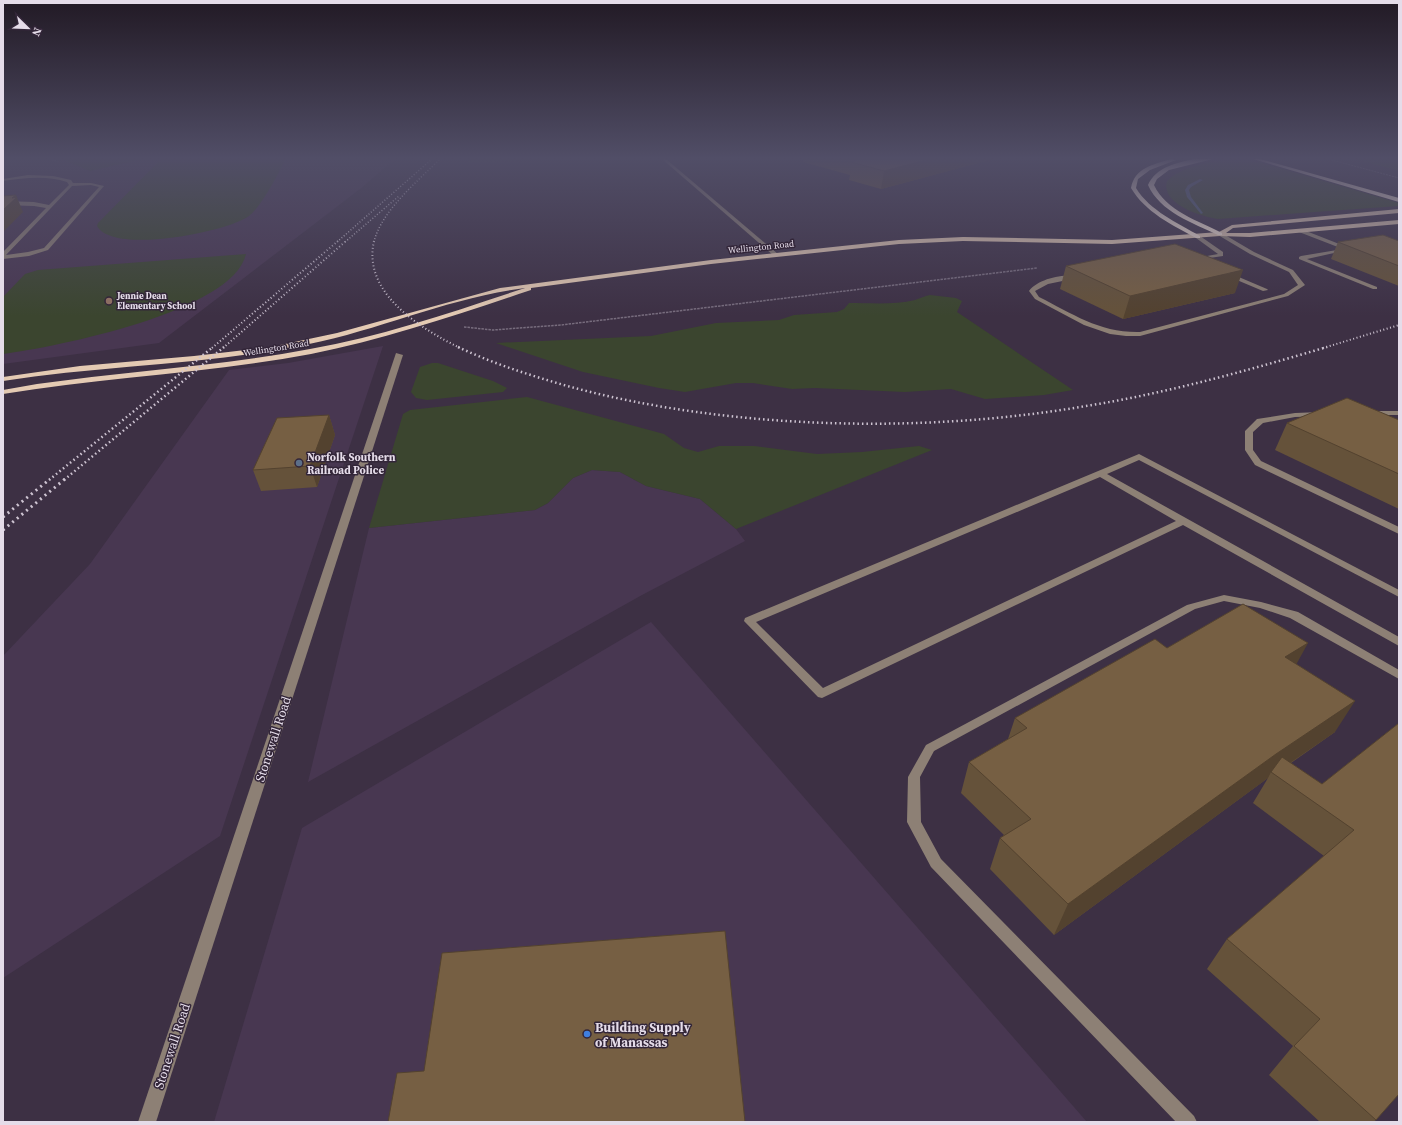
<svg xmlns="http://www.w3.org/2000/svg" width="1402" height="1125" viewBox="0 0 1402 1125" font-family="'Source Serif 4',serif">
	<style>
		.built { fill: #483751 }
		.green { fill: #3b452f }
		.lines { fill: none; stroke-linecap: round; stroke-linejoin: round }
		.stream { fill: #4d5b78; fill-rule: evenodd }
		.path-far1 { stroke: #786d7e; stroke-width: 1; stroke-dasharray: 2 1; stroke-linecap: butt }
		.path { stroke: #786d7e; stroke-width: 1.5; stroke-dasharray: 2.5 1; stroke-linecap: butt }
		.minor { fill: #8d8075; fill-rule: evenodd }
		.major { fill: #e4cab3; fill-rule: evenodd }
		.highway { fill: #fdead9; fill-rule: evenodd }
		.rail-far3 { stroke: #cec4d2; stroke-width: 1.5; stroke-dasharray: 1 2; stroke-linecap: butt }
		.rail-far2 { stroke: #cec4d2; stroke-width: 2; stroke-dasharray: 1 2.5; stroke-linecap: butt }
		.rail-far1 { stroke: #cec4d2; stroke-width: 2.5; stroke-dasharray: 1.5 3; stroke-linecap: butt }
		.rail { stroke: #cec4d2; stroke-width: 3; stroke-dasharray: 2 4; stroke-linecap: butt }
		.wall { fill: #65523a }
		.shaded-wall { fill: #53422f }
		.building { fill: #765f43; stroke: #53422f }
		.education-dot { fill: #8d6e63; stroke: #332639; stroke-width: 1.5 }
		.service-dot { fill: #5c6f8a; stroke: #332639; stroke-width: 1.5 }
		.shop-dot { fill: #3f7fe0; stroke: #332639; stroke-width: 1.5 }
		.labels { text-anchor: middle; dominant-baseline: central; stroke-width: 3; stroke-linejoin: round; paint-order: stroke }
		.far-street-label { font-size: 9px; fill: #e5dce9; stroke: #332639 }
		.far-poi-label { font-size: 9px; font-weight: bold; fill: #e5dce9; stroke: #332639; text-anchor: start }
		.poi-label { font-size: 11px; font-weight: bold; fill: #e5dce9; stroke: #332639; text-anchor: start }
		.near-street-label { font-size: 13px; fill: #e5dce9; stroke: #332639 }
		.near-poi-label { font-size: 13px; font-weight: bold; fill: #e5dce9; stroke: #332639; text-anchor: start }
	</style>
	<rect width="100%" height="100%" fill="#3d3044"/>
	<g class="built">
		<polygon points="13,159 395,159 360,189 159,343 3,364 3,163"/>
		<polygon points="383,346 220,836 3,978 3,656 90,564 229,370 288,363"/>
		<polygon points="592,470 620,472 646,486 700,499 736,529 745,541 642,595 308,782 369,528 535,510 548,503 573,478"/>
		<polygon points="651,622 1087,1122 214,1122 302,828"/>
	</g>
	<g class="green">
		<polygon points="62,159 142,159 90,171"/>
		<path d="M161,159h124c-5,13 -25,49 -36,57 -22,16 -136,39 -152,10l1,-3z"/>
		<polygon points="470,159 542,159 513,161 469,162"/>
		<polygon points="1355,159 1399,159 1399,171"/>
		<path d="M1245,160l17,3 137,40v3l-181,13c-16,-2 -58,-15 -51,-38 15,-16 56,-23 78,-21z"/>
		<path d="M246,254c-13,58 -191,93 -243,100v-57l22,-23 13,-4z"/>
		<path d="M930,295l26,3 6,3 -5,11 116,78 -29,5 -59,4 -34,-10 -46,3 -90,-4 -23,1 -39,-6h-17l-51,9 -26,-4 -76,-16 -87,-29 155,-7 65,-13 63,-3 15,-5 43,-3 7,-3 5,-6c21,0 46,2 66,-3 6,-2 9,-4 15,-5z"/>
		<polygon points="432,363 438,363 493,381 507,388 503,392 427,400 416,398 411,392 420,367"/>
		<polygon points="527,397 664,434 684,448 698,452 719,446 754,446 817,454 862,452 919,446 932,450 736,529 700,499 646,486 620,472 592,470 573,478 548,503 535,510 369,528 403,414 410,410"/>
	</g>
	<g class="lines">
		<polygon class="stream" points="1200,179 1203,180 1191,187 1189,190 1191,197 1203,213 1201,214 1187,197 1185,190 1188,185"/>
		<g class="path-far1">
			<polyline points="49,159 59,162"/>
			<polyline points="1328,159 1399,178"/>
			<polyline points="3,160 6,159"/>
		</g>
		<polyline class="path" points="464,327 493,330 561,325 1037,268"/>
		<g class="minor">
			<polygon points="662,159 666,159 778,254 778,256 774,256"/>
			<path d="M28,175l25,1 18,4 2,3h18l13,3 -56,64 -19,6 -26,3v-7l43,-44 -12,-2 -31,-1v-4l31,1 15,3 20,-20 -2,-3c-21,-7 -43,-4 -64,-1v-2zM91,185l8,2 -55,61 -16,4 -22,3 66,-69z"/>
			<polygon points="1301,229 1352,249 1307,259 1377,287 1377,289 1373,289 1299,259 1299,257 1301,256 1343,249 1299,232 1299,230"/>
			<path d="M1220,232l34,20 39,18 12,15 -17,11 -148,40h-14l-16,-2 -26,-9 -49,-26 -6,-8c9,-12 33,-17 48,-15v2l-29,6 -13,7 4,6c34,17 61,36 101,35l144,-38 14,-9 -9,-13 -39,-18 -32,-19v-2z"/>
			<polygon points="1196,236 1200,236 1223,252 1223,256 1196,260 1196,258 1218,254 1196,238"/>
			<polygon points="1227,272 1267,289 1268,290 1263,291 1225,275 1225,273"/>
			<polygon points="396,353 403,355 156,1122 138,1122"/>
			<polygon points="1366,411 1399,411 1399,415 1369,415 1365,413"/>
			<polygon points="1321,412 1324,412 1324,416 1295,417 1263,423 1253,432 1253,450 1261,461 1399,527 1399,534 1255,465 1245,450 1245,431 1257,419 1295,413"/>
			<path d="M1139,454l260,136v7l-260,-137 -32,14 292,163v9l-216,-121 -361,173 -4,-1 -74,-76 1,-3zM1100,477l76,44 -353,167 -67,-66z"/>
			<polygon points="1224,595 1261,602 1298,612 1399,670 1399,679 1290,618 1260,608 1224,601 1195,609 934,751 920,777 921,822 941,859 1194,1116 1197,1122 1176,1122 931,867 907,822 908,777 926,745 1187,605"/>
		</g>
		<path class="major" d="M1399,209v4l-166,15 -7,5h24l149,-13v4l-149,13 -30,-1 -108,8 -149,-3 -64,3 -188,20 -180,24v2c-72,24 -145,49 -220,64 -102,19 -206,23 -308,40v-4l34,-6c91,-13 183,-18 273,-35 74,-13 145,-38 215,-61 -74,9 -143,41 -216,56 -101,21 -205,21 -306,37v-4l77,-11 114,-10 77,-9 66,-14 163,-45 211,-28 188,-20 64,-3 149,3 107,-8 13,-7z"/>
		<g class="highway">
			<path d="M1171,159l5,1 -26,10 -12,9 -2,9c14,23 42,35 64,48v2h-4c-24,-13 -51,-26 -65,-50 4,-21 22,-23 40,-29z"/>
			<path d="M1194,159h19l-44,11 -12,9 -3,6c12,26 45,36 68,48v2h-4c-25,-12 -58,-23 -70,-50 8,-18 28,-22 46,-26z"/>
			<polygon points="1253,159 1260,159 1399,198 1399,202"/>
		</g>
		<g class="rail-far3">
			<polyline points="337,242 432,159"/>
			<polyline points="345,242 399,196"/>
			<path d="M374,242c7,-31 44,-61 66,-83"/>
		</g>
		<g class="rail-far2">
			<path d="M374,241c-12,52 46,87 86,107"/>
			<polyline points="212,348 338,241"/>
			<polyline points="223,348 346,241"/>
			<polyline points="1323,348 1399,325"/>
		</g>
		<g class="rail-far1">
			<path d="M458,347c36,17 74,29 113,40 157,42 348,47 509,20 84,-13 166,-36 247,-60"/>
			<polyline points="49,480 213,347"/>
			<polyline points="64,480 224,347"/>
		</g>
		<g class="rail">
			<polyline points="3,517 50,479"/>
			<polyline points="3,530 65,479"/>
		</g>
	</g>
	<g class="wall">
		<polygon points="803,159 993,159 881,189 849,180 850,175 803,162"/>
		<polygon points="1399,241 1399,286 1331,259 1338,242"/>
		<polygon points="1066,266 1235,293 1123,319 1060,289"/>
		<polygon points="329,415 335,435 317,487 261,491 253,470"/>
		<polygon points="1399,420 1399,509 1275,450 1287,423"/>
		<polygon points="1167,648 1296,664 1335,732 1291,763 1322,784 1399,723 1376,1120 1373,1122 1320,1122 1269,1075 1293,1046 1207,969 1227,939 1324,856 1253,803 1268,778 1054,935 990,869 1000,838 1004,835 961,793 969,762 1008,739 1015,718"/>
	</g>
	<g class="shaded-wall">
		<polygon points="930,159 993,159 881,189 884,171"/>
		<polygon points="16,195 23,212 3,232 3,210 12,198"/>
		<polygon points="1243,270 1235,293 1123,319 1130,296"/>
		<polygon points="329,415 335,435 317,487 310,466"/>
		<polygon points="1308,643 1291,674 1285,657"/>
		<polygon points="1355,701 1335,732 1274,774 1271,772 1268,778 1054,935 1068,904 1276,754"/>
	</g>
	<g class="building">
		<polygon points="856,159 930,159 884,171 851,162 858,159"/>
		<polygon points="16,195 12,198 17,197 3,210 3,196"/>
		<polygon points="1383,235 1399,241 1399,266 1338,242"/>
		<polygon points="1175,244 1243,270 1130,296 1066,266"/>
		<polygon points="1347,398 1399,420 1399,474 1287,423"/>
		<polygon points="329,415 310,466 253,470 277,418"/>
		<polygon points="1243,604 1308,643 1285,657 1355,701 1276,754 1068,904 1000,838 1031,819 969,762 1027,728 1015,718 1155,639 1167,648"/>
		<polygon points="1399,723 1399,1094 1376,1120 1294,1046 1320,1019 1227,939 1354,830 1271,772 1282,757 1322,784"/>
		<polygon points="725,931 745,1122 388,1122 397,1073 424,1071 442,953"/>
	</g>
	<linearGradient id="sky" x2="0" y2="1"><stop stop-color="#221a25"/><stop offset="0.5" stop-color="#514e67"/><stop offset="1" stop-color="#514e67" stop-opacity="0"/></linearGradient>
	<rect width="1402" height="316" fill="url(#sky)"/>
	<circle class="education-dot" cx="109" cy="301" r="4"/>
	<circle class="service-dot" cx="299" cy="463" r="4"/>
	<circle class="shop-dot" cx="587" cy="1034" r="4"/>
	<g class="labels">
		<g class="far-street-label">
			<text transform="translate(761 247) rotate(-6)">Wellington Road</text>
			<text transform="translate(276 348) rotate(-9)">Wellington Road</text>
		</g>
		<g class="far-poi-label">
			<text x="117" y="296">Jennie Dean<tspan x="117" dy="10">Elementary School</tspan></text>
		</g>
		<g class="poi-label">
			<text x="307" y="457">Norfolk Southern<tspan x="307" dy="13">Railroad Police</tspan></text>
		</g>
		<g class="near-street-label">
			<text transform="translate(273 739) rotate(-72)">Stonewall Road</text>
			<text transform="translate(172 1046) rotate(-72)">Stonewall Road</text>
		</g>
		<g class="near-poi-label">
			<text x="595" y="1027">Building Supply<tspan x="595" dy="15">of Manassas</tspan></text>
		</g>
	</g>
	<rect width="1402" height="1125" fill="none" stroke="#e5dce9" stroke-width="8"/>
	<g transform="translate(28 28) rotate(113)" stroke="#332639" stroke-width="3" paint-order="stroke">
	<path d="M0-3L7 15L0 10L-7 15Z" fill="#e5dce9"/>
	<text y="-6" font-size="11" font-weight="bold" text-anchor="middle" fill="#e5dce9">N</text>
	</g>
</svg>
